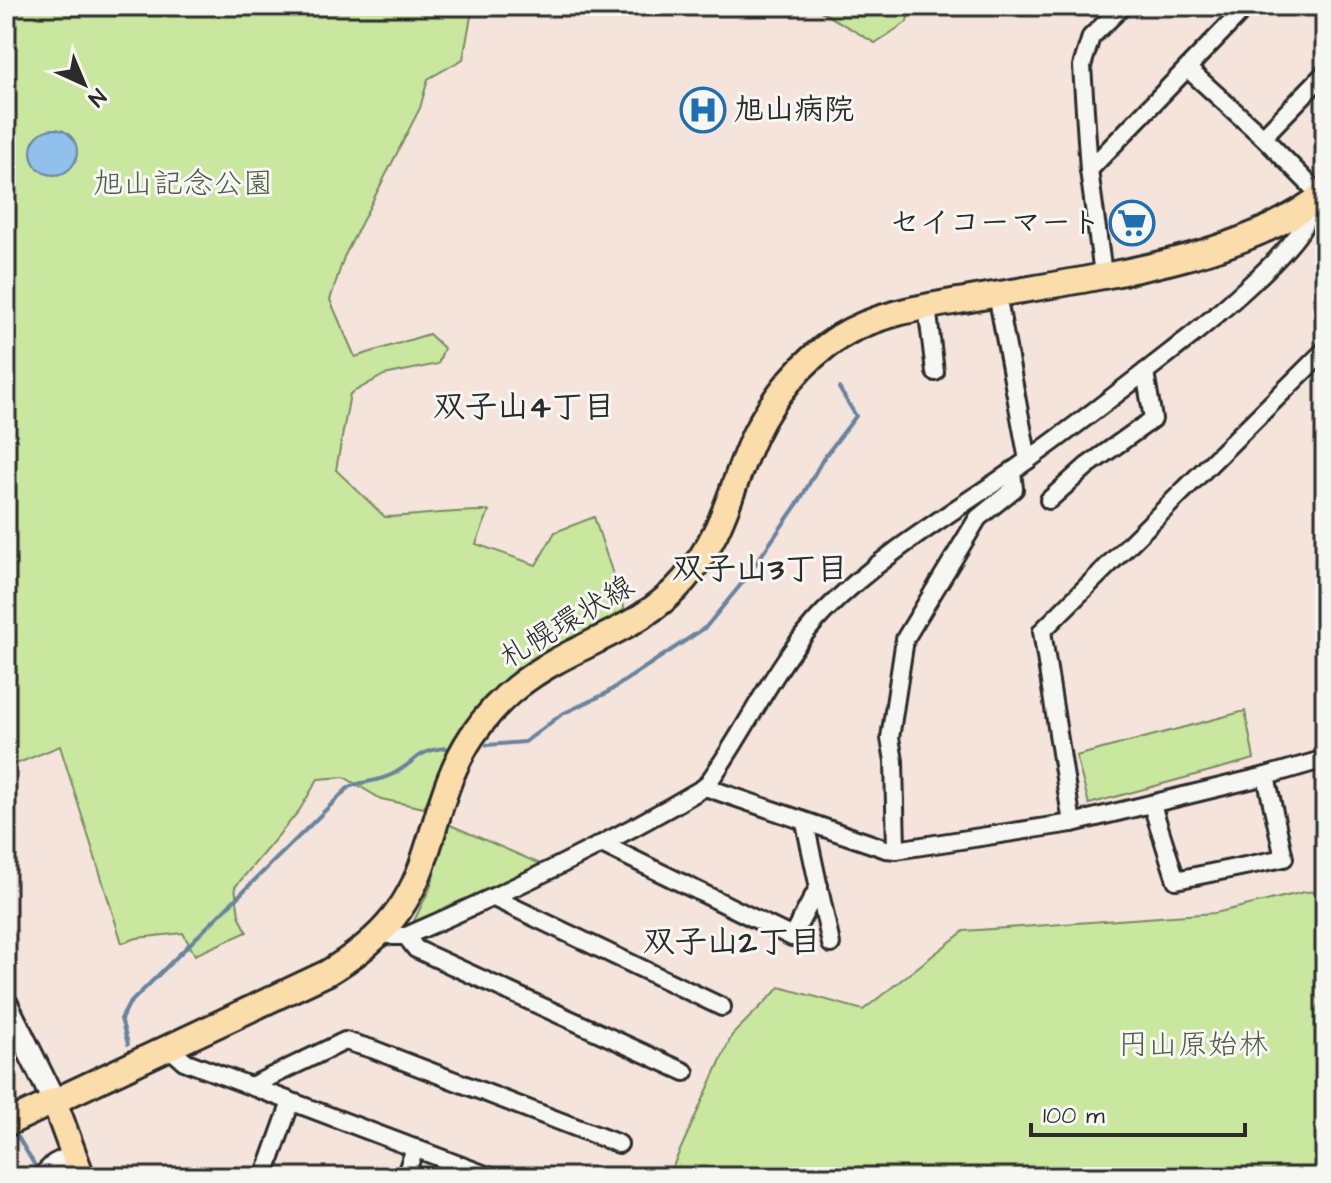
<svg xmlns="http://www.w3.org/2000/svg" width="1331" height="1183" viewBox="0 0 1331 1183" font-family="'Architects Daughter','Klee One',sans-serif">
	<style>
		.green { fill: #c9e79e; stroke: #7a8964; stroke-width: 2 }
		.water { fill: #92c0ec; stroke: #69849f; stroke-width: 2 }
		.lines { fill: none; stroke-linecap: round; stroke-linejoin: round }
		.stream { stroke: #69849f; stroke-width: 4 }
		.street-casing { stroke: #2b2b2b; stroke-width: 22 }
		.secondary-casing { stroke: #2b2b2b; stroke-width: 28 }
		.primary-casing { stroke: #2b2b2b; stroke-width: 30 }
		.street { stroke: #f6f6f2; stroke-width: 16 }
		.secondary { stroke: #f6f6f2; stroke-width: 22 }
		.primary { stroke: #faddab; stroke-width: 24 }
		.labels { text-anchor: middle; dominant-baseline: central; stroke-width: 6; stroke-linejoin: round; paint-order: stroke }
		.poi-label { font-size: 30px; font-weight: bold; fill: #2b2b2b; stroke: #f6f6f2; text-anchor: start }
		.park-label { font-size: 30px; fill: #525a48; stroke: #f6f6f2 }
		.street-label { font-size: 30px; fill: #2b2b2b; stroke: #f6f6f2 }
		.neighbourhood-label { font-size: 32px; font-weight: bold; fill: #2b2b2b; stroke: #f6f6f2 }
	</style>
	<rect width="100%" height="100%" fill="#f4e4dc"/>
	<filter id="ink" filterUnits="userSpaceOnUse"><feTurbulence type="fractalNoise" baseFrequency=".0125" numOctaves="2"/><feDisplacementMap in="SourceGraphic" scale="16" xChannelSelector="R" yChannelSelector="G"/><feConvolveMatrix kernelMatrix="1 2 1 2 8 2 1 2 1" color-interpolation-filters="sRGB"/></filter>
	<g filter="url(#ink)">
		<g class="green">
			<path d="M6,6h467l-10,53 -35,20 -8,29 -76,149 -14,43 25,57 74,-23 15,14 -6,16 -54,11 -34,19 -14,76 49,47c35,-1 69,-7 104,-6l-13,33 60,21 19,-33 39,-15 32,97 -94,47 -46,35 -38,55 -24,57 -43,-9 -37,-22 -26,2 -19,32 -64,76 4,28 8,17 -52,23 -12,-22 -46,5 -15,5 -62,-197 -54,22z"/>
			<polygon points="812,6 910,6 907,22 875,43"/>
			<polygon points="1245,711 1254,759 1089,804 1076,756"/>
			<polygon points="448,824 545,866 416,926 413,923 431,886"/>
			<polygon points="1325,891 1325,1177 668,1177 732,1035 780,987 863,1010 964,931 1215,913 1304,892"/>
		</g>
		<circle class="water" cx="54" cy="152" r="23"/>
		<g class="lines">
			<g class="stream">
				<polyline points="487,745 525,742 562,714 605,694 706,627 743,582 800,500 823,459 856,416 839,388"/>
				<path d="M128,1044l-7,-25 8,-15 220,-217c15,-6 29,-5 44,-13 23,-12 24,-24 53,-26"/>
				<polyline points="18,1137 37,1169"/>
			</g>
			<g class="street-casing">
				<g id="street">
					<polyline points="1188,69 1263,137 1321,196"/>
					<polyline points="1263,137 1325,73"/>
					<polyline points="1089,170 1247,6"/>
					<polyline points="1103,274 1089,170 1082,66 1091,37 1123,6"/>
					<polyline points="997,294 1028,460"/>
					<polyline points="927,306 935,372"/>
					<polyline points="1049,500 1087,466 1153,419 1145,372"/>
					<path d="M705,787c42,-56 70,-125 119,-175 54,-55 121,-95 184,-138 58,-40 114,-84 169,-127 26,-20 121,-99 129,-127 1,-1 0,-10 0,-12"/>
					<polyline points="1152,805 1176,880 1284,858 1266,776"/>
					<polyline points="805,823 831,944"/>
					<polyline points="1072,823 1042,631 1325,350"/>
					<polyline points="602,844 792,937 819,886"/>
					<polyline points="896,850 894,761 890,738 905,639 978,518 1014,489 1012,471"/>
					<polyline points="494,898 722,1007"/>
					<path d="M382,933l11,3h13c103,-45 203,-92 299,-149l181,62 10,1 176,-27 194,-47 59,-17"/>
					<polyline points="406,936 416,949 685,1072"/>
					<polyline points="168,1047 184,1061 491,1177"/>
					<polyline points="251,1086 345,1041 372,1049 619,1144"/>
					<polyline points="40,1177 54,1163 74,1153"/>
					<polyline points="264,1177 291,1102"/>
					<polyline points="405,1177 415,1148"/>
				</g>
			</g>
			<g class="secondary-casing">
				<polyline id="secondary" points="6,1004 54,1101"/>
			</g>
			<g class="primary-casing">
				<g id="primary">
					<polyline points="54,1101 82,1177"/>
					<path d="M6,1124l321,-151c48,-29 81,-61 98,-117 14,-41 22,-83 47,-120 13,-19 28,-36 46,-50 52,-42 121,-53 166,-106 42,-49 45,-91 71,-146 18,-37 48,-74 84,-97 40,-25 91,-31 137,-39 105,-19 267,-36 349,-105"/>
				</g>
			</g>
			<use href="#street" class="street"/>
			<use href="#secondary" class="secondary"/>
			<use href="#primary" class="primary"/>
		</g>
	</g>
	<defs>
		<g id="hospital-ring" transform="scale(2.3)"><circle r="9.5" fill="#f6f6f2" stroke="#1f6fb2" stroke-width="1.5"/><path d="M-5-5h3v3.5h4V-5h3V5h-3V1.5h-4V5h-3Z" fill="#1f6fb2"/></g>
		<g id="supermarket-ring" transform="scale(2.3)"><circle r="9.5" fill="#f6f6f2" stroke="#1f6fb2" stroke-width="1.5"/><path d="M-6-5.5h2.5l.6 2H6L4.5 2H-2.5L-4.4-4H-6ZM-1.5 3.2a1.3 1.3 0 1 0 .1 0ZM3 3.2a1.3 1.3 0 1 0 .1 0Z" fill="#1f6fb2"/></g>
	</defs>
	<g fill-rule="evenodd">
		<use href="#hospital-ring" x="703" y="110"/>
		<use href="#supermarket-ring" x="1132" y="223"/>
	</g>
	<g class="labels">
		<g class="poi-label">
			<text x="734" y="110">旭山病院</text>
			<text x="1101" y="223" text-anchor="end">セイコーマート</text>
		</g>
		<g class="park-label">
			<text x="183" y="184">旭山記念公園</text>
			<text x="1193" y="1045">円山原始林</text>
		</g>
		<g class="street-label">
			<text transform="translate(567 622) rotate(-31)">札幌環状線</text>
		</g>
		<g class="neighbourhood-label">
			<text x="524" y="407">双子山4丁目</text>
			<text x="760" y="569">双子山3丁目</text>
			<text x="732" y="942">双子山2丁目</text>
		</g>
	</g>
	<rect width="1331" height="1183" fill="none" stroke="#f6f6f2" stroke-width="32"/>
	<rect x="16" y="16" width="1299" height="1151" fill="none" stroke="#2b2b2b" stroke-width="3" filter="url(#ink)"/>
	<g transform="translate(84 84) rotate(136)" stroke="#f6f6f2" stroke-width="6" paint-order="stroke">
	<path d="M0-6L14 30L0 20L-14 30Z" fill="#2b2b2b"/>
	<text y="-12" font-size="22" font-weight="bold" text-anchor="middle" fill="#2b2b2b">N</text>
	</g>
	<path d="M1031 1123v12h214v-12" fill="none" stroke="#2b2b2b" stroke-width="4"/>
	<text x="1043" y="1123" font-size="24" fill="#2b2b2b" stroke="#f6f6f2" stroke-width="6" paint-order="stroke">100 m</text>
</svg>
